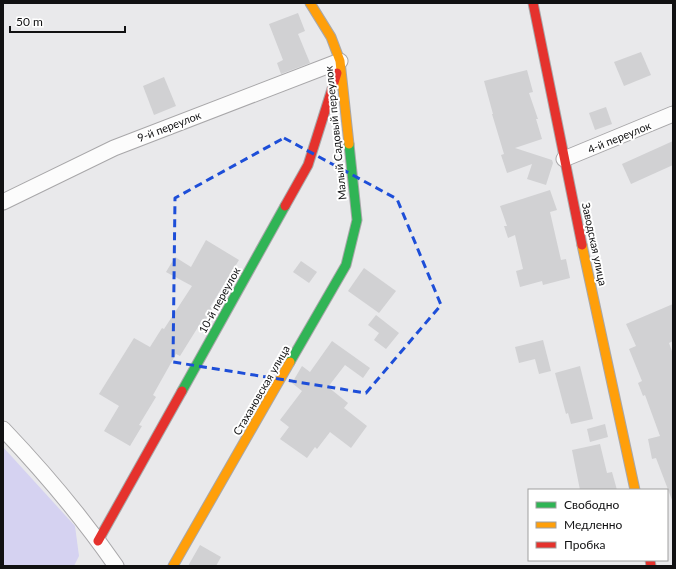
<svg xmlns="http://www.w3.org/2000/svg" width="676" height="569" viewBox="0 0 676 569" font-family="Lato,sans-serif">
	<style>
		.green { fill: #d5d2f1 }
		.building { fill: #d1d1d3 }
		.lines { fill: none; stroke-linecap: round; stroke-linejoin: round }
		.street-casing { stroke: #a8a7a9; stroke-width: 17 }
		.fast-casing { stroke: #a8a7a9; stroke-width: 11 }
		.slow-casing { stroke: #a8a7a9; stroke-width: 11 }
		.jam-casing { stroke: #a8a7a9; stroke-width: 11 }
		.street { stroke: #fcfcfc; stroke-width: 15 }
		.fast { stroke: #30b455; stroke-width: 9 }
		.slow { stroke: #ff9f0a; stroke-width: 9 }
		.jam { stroke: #e5322d; stroke-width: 9 }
		.marked { fill: none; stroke: #1d4ed8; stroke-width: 3; stroke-dasharray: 8 5; stroke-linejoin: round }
		.labels { text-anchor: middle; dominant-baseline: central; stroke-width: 4; stroke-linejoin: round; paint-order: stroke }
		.street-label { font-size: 11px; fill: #111112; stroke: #fff }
	</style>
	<rect width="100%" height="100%" fill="#e9e9eb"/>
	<polygon class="green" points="3,447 75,526 79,556 74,566 3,566"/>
	<g class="building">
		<polygon points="298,13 305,31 298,34 310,63 281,74 277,63 283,60 269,24"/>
		<polygon points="641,52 651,75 624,86 614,62"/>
		<polygon points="527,70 533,92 529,93 538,119 536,119 542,139 515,148 552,160 553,163 546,185 527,179 532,164 507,173 501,155 504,154 492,114 493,114 484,81"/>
		<polygon points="164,77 176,106 154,115 143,86"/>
		<polygon points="606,107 612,124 595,130 589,113"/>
		<polygon points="673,141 673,165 631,184 622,164"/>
		<polygon points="550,190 557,210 550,212 561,260 566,259 570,278 543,285 542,281 520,287 516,271 523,269 515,235 508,238 504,226 507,226 500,206"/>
		<polygon points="206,240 239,260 210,307 213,309 205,320 203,319 180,356 176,354 153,395 156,397 139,425 142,426 130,446 104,431 119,406 99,394 134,338 150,347 162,328 164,329 192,286 166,272 175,257 191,267"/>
		<polygon points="301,261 317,272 309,283 293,272"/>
		<polygon points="364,268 396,291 379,313 348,291"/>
		<polygon points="673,304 673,341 669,343 673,354 673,500 672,500 656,458 652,459 648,439 660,436 645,395 643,396 638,383 642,381 629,349 636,346 626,324"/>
		<polygon points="376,315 399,333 386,349 374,340 379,333 368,325"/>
		<polygon points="543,340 551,371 539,374 535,359 519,363 515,347"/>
		<polygon points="332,341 370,368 363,378 345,365 328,387 348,403 344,408 367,426 351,448 330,432 317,449 315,447 307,458 280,439 289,427 280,420 302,391 292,383 302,366 310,372"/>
		<polygon points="580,366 593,419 571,424 568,413 566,414 555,373"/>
		<polygon points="605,424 608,437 590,442 587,429"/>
		<polygon points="600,444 607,473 612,472 617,490 580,490 572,450"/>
		<polygon points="200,545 221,557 216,566 188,566"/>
	</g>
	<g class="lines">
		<g class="street-casing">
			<g id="street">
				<polyline points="564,159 673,114"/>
				<polyline points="3,202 114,148 340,61"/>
				<path d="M3,429c41,43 79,88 113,137"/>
			</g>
		</g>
		<g class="fast-casing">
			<g id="fast">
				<polyline points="290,362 346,265 357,220 349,144"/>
				<polyline points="182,391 285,206"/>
			</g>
		</g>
		<g class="slow-casing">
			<g id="slow">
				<polyline points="310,3 331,37 340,61 349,144"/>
				<polyline points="582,245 635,490"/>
				<polyline points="173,566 290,362"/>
			</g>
		</g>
		<g class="jam-casing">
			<g id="jam">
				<polyline points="533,3 582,245"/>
				<polyline points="285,206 308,165 337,73"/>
				<polyline points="98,541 182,391"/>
				<polyline points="650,560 651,566"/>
			</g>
		</g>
		<use href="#street" class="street"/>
		<use href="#fast" class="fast"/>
		<use href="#slow" class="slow"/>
		<use href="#jam" class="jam"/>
	</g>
	<path class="marked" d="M284,138l113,61 44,106 -75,88 -193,-31 2,-164z"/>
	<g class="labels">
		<g class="street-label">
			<text transform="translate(169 126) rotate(-21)">9-й переулок</text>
			<text transform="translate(335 133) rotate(-96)">Малый Садовый переулок</text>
			<text transform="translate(619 137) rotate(-22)">4-й переулок</text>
			<text transform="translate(595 244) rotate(78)">Заводская улица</text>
			<text transform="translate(219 300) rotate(-61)">10-й переулок</text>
			<text transform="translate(261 390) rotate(-60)">Стахановская улица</text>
		</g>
	</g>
	<rect width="676" height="569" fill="none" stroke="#111112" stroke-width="8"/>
	<rect x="528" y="489" width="140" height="72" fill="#ffffff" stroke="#a0a0a0"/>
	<rect x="536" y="502" width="20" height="6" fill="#30b455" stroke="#a0a0a0"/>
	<text x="564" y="509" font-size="12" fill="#111112">Свободно</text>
	<rect x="536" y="522" width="20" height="6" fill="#ff9f0a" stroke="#a0a0a0"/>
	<text x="564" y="529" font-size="12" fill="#111112">Медленно</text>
	<rect x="536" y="542" width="20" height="6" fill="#e5322d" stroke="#a0a0a0"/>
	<text x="564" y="549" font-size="12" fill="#111112">Пробка</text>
	<path d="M10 26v6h115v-6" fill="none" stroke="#111112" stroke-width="2"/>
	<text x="16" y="26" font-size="12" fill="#111112" stroke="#ffffff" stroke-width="3" paint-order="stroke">50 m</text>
</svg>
